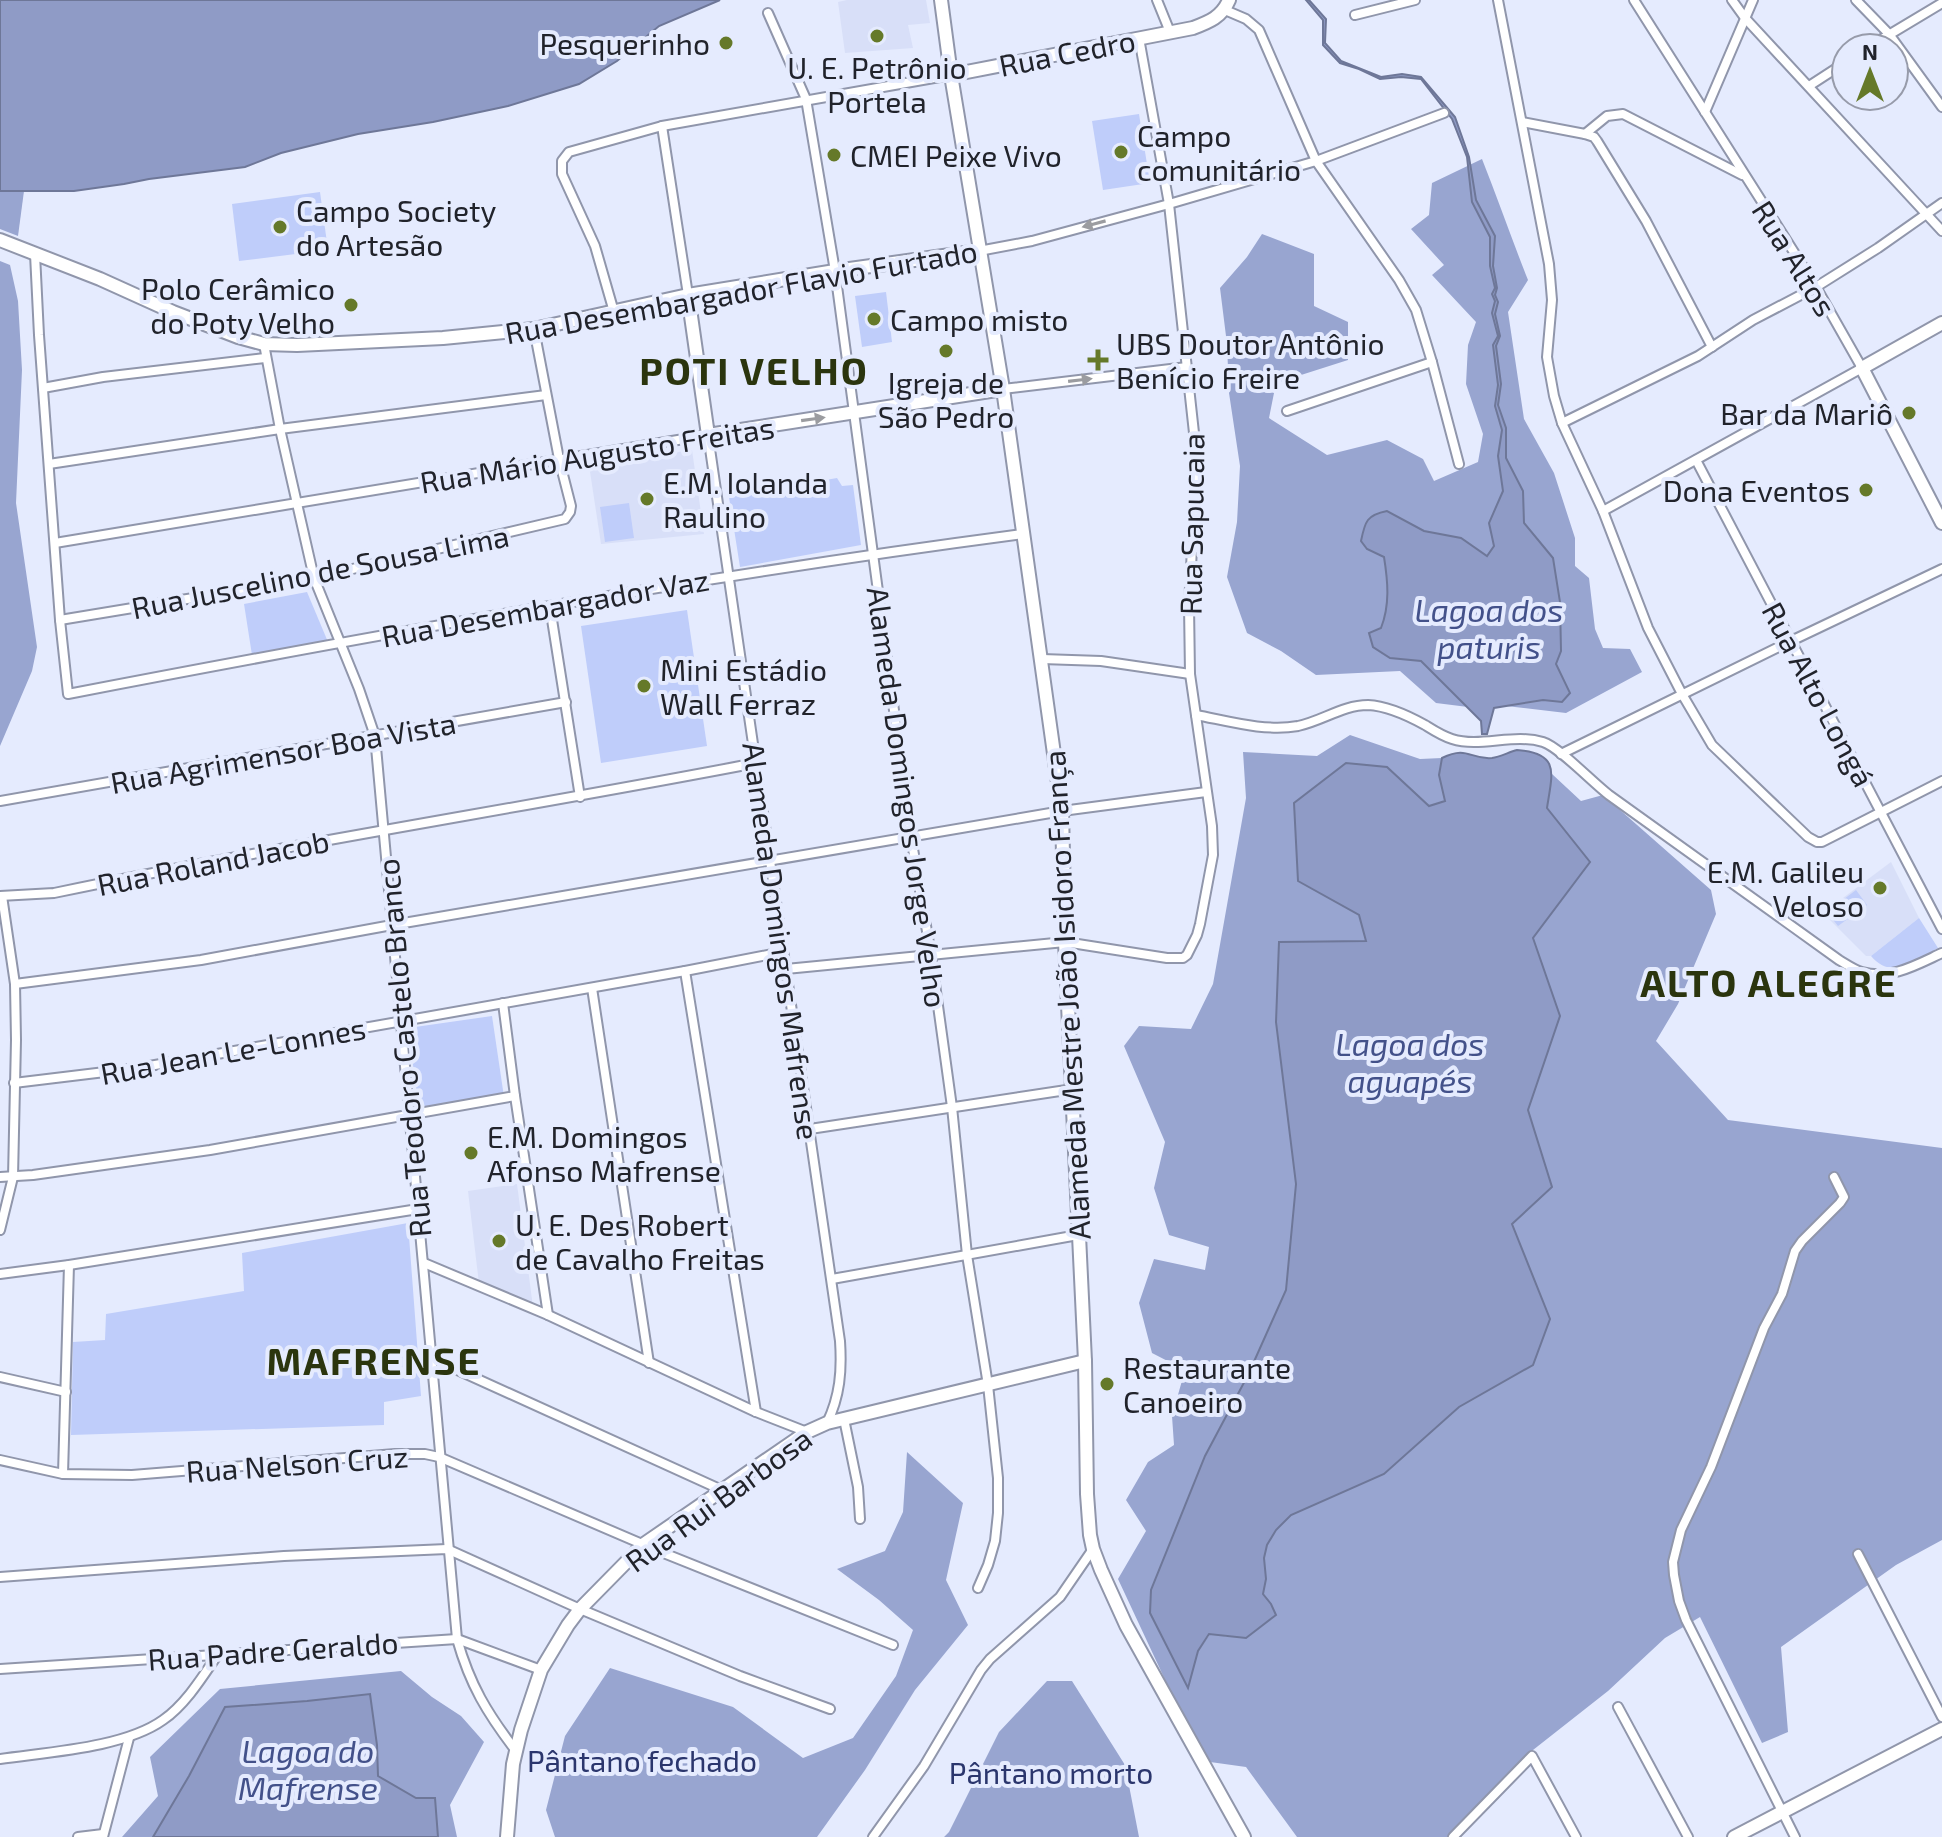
<svg xmlns="http://www.w3.org/2000/svg" width="1942" height="1837" viewBox="0 0 1942 1837" font-family="'Exo 2',sans-serif">
	<style>
		.built { fill: #d8dff8 }
		.green { fill: #bfcdfa }
		.forest { fill: #98a5d0 }
		.water { fill: #8f9bc6; stroke: #6e7798; stroke-width: 2 }
		.lines { fill: none; stroke-linecap: round; stroke-linejoin: round }
		.street-casing { stroke: #9096ab; stroke-width: 12 }
		.secondary-casing { stroke: #9096ab; stroke-width: 16 }
		.street { stroke: #fff; stroke-width: 8 }
		.secondary { stroke: #fff; stroke-width: 12 }
		.oneway { fill: #9b9ca0 }
		.poi-dot { fill: #657929; stroke: #e5ebfe; stroke-width: 3 }
		.labels { text-anchor: middle; dominant-baseline: central; stroke-width: 8; stroke-linejoin: round; paint-order: stroke }
		.poi-label { font-size: 30px; fill: #21232b; stroke: #e5ebfe; text-anchor: start }
		.street-label { font-size: 30px; fill: #21232b; stroke: #e5ebfe }
		.park-label { font-size: 30px; fill: #2b366d; stroke: #e5ebfe }
		.water-label { font-size: 32px; font-style: italic; fill: #43518a; stroke: #e5ebfe }
		.district-label { font-size: 38px; font-weight: bold; letter-spacing: 2px; fill: #2b350e; stroke: #e5ebfe }
	</style>
	<rect width="100%" height="100%" fill="#e5ebfe"/>
	<g class="built">
		<polygon points="847,0 926,0 930,23 908,25 913,48 845,53 838,2"/>
		<polygon points="692,450 704,534 601,544 589,465"/>
		<polygon points="1891,862 1919,918 1871,956 1866,956 1823,913"/>
		<polygon points="517,1184 534,1315 480,1292 468,1191"/>
	</g>
	<g class="green">
		<polygon points="1139,114 1150,183 1103,190 1092,121"/>
		<polygon points="320,192 328,250 239,261 232,204"/>
		<polygon points="886,292 892,342 862,347 855,296"/>
		<polygon points="837,478 842,486 853,485 861,545 740,567 729,497"/>
		<polygon points="629,503 634,538 605,542 600,507"/>
		<polygon points="307,592 328,642 252,655 244,604"/>
		<polygon points="687,610 707,746 601,763 581,626"/>
		<polygon points="1856,890 1867,905 1838,926 1827,912"/>
		<path d="M1919,918l19,30c-22,13 -46,33 -67,8z"/>
		<polygon points="492,1016 504,1097 419,1109 408,1028"/>
		<polygon points="408,1223 421,1396 384,1402 384,1425 71,1435 73,1342 105,1340 106,1314 244,1291 242,1253"/>
	</g>
	<g class="forest">
		<path d="M1482,159c16,40 30,81 46,121l-20,32 16,107 30,54 21,65v28l14,12 6,51 8,19 27,1 12,23 -76,41 -60,-7 37,-6 27,-7 -14,-29 5,-13 -8,-93 -29,-35 -1,-32 -34,32 5,23 -7,11 -26,-19 -37,-7 -37,-20 -20,38 17,8 4,23 -1,32 -6,16 9,30 31,3 47,46 -32,-4 -36,-32 -84,4 -35,-24 -34,-18 -20,-56 10,-55 3,-56 -11,-73 -2,-49 -7,-56 27,-31 15,-23 52,20v52l34,16v38l-72,23 -7,35 58,37 60,-15 36,19 11,22 44,-19 5,-28 -17,-50 2,-39 8,-23 -44,-47 12,-10 -33,-36 18,-14 3,-32z"/>
		<polygon points="0,191 24,191 18,236 0,229"/>
		<polygon points="0,261 10,265 18,301 22,370 16,503 37,647 32,671 0,746"/>
		<polygon points="1350,735 1420,759 1442,758 1439,775 1446,801 1429,806 1387,767 1298,880 1359,915 1366,942 1280,942 1276,1022 1296,1184 1286,1290 1248,1375 1205,1456 1187,1687 1198,1651 1210,1634 1231,1637 1271,1604 1262,1594 1266,1579 1264,1558 1267,1545 1276,1530 1291,1515 1384,1474 1459,1407 1533,1365 1550,1319 1512,1224 1552,1187 1528,1110 1560,1016 1533,938 1590,862 1547,808 1552,774 1581,801 1603,795 1711,890 1716,914 1678,1004 1656,1041 1728,1120 1942,1148 1942,1540 1896,1565 1781,1647 1788,1732 1762,1743 1700,1617 1665,1638 1608,1691 1533,1750 1452,1837 1297,1837 1246,1767 1203,1761 1118,1579 1146,1531 1126,1500 1148,1462 1174,1445 1172,1416 1185,1370 1152,1353 1139,1303 1154,1259 1205,1270 1209,1247 1169,1235 1154,1188 1165,1142 1124,1046 1139,1026 1191,1029 1213,984 1246,798 1243,752 1317,756"/>
		<polygon points="907,1452 963,1503 946,1580 968,1625 915,1690 865,1770 817,1837 555,1837 546,1810 565,1736 610,1668 733,1707 803,1758 853,1738 896,1676 913,1630 879,1600 837,1569 885,1551 903,1512"/>
		<polygon points="401,1671 432,1697 461,1716 484,1742 450,1805 457,1837 438,1837 435,1798 416,1798 377,1776 377,1745 370,1694 307,1701 225,1707 189,1776 153,1837 122,1837 158,1796 150,1757 220,1689"/>
		<polygon points="1047,1681 1072,1681 1125,1765 1139,1837 944,1837 949,1832 999,1732"/>
	</g>
	<g class="water">
		<polygon points="0,0 720,0 659,26 617,61 579,84 508,106 433,122 358,134 281,153 245,167 149,179 124,184 74,191 0,191"/>
		<path d="M1306,0h3l17,19 -1,24 16,18 40,16 21,-3 19,3 34,40 14,40 7,43 19,36 -2,30 4,22 -2,7 3,7 -3,12 5,22 -4,10 5,38 -3,21 8,23v30l17,33 1,32 29,35 7,44 1,49 -5,13 14,29 -8,9 -19,-2 -49,8 -7,26h-5l-1,-13 -60,-60 -31,-3 -17,-11 -4,-14 12,-5c9,-23 7,-46 3,-71l-17,-8 -6,-8c4,-20 6,-26 26,-30l37,20 37,7 26,18 7,-10 -5,-23 14,-32 -5,-35 4,-26 -7,-24 3,-21 -5,-40 5,-9 -6,-23 3,-12 -3,-7 3,-6 -5,-22v-29l-18,-35 -5,-45 -15,-38 -31,-40 -20,-2 -21,2 -21,-10 -19,-6 -17,-18v-25z"/>
		<path d="M1517,750c44,3 35,24 30,58l43,54 -57,76 27,78 -32,94 24,77 -40,37 38,95 -17,46 -74,42 -75,67 -93,41 -15,15 -9,15 -3,13 2,21 -3,15 8,10 5,11 -30,23 -37,-4 -11,17 -10,37 -38,-75 1,-23 54,-134 43,-81 38,-85 10,-106 -20,-162 3,-80 87,-1 -7,-26 -61,-34 -4,-78 52,-40 41,4 42,39 16,-5 -6,-26 3,-17c26,-13 28,2 50,0 8,-1 17,-6 25,-8z"/>
		<polygon points="370,1694 377,1745 378,1776 416,1798 435,1798 438,1837 153,1837 189,1776 225,1707 307,1701"/>
	</g>
	<g class="lines">
		<g class="street-casing">
			<g id="street">
				<polyline points="1157,0 1170,32"/>
				<polyline points="1498,0 1549,264 1552,300 1547,357 1554,396 1562,423 1603,511 1648,628 1682,694 1712,745 1808,837 1817,842 1822,842 1942,781"/>
				<polyline points="1732,0 1745,18 1942,231"/>
				<polyline points="1856,0 1889,34 1942,107"/>
				<polyline points="1225,10 1246,19 1259,30 1316,161 1399,280 1416,310 1432,362 1459,464"/>
				<polyline points="768,13 806,99 835,271 911,837 931,955 952,1107 967,1255 988,1385 998,1478 998,1513 995,1541 988,1565 978,1588"/>
				<polyline points="1355,15 1415,0"/>
				<polyline points="1867,48 1942,3"/>
				<polyline points="1809,86 1846,62"/>
				<polyline points="1705,112 1753,0"/>
				<polyline points="1522,122 1585,134 1594,137 1597,141 1646,221 1712,347"/>
				<polyline points="662,126 688,295"/>
				<polyline points="1585,134 1607,116 1623,114 1742,175"/>
				<polyline points="979,251 1032,241 1169,204 1316,161 1444,113"/>
				<path d="M35,254l4,81 21,285 8,74c317,-61 635,-118 955,-160"/>
				<polyline points="614,312 595,246 562,174 562,161 569,152 662,126 951,75"/>
				<path d="M264,344l16,85 34,149 45,111 16,47 82,903c13,46 30,74 59,112"/>
				<polyline points="43,388 103,377 265,358"/>
				<polyline points="1003,389 1187,367"/>
				<polyline points="1287,411 1432,362"/>
				<polyline points="1562,423 1698,356 1753,320 1816,287 1878,248 1942,203"/>
				<polyline points="1696,460 1942,929"/>
				<polyline points="49,464 280,429 546,395"/>
				<polyline points="1603,511 1862,368 1816,287 1634,0"/>
				<path d="M55,543l653,-108 132,906c2,30 0,55 -13,82"/>
				<polyline points="550,607 580,797"/>
				<polyline points="60,620 314,578 565,519 570,512 571,506 559,459 534,329"/>
				<polyline points="1042,659 1101,661 1190,674"/>
				<path d="M1196,715c32,6 69,17 102,11 24,-5 45,-21 70,-21 20,1 39,10 57,20 8,5 17,11 27,14 28,9 62,-6 91,3 16,5 49,40 66,53l230,165c7,4 15,10 23,12 29,8 54,-7 80,-19"/>
				<polyline points="1561,754 1791,641 1942,569"/>
				<polyline points="0,801 566,702"/>
				<path d="M0,896l54,-3c233,-49 468,-85 702,-130"/>
				<polyline points="786,969 1065,942 1167,958 1183,958 1187,955 1197,935 1200,924 1213,855 1212,826 1190,674 1189,606 1195,490 1195,442 1169,204 1139,38"/>
				<polyline points="685,971 756,1412"/>
				<polyline points="15,984 201,960 392,925 1062,811 1206,792"/>
				<polyline points="592,988 649,1363"/>
				<polyline points="503,1003 515,1096 548,1315"/>
				<polyline points="14,1083 138,1068 685,971 783,952"/>
				<polyline points="810,1129 1073,1089"/>
				<polyline points="0,1177 33,1175 210,1150 515,1096"/>
				<polyline points="0,1230 13,1177 16,1040 15,984 2,896"/>
				<polyline points="424,1263 548,1315 756,1412 807,1432"/>
				<polyline points="0,1274 69,1265 418,1209"/>
				<polyline points="832,1279 1078,1235"/>
				<polyline points="431,1358 724,1491"/>
				<polyline points="0,1377 66,1392"/>
				<polyline points="844,1419 858,1487 860,1519"/>
				<polyline points="0,1460 63,1474 132,1475 395,1454 425,1454 439,1457 656,1550 893,1645"/>
				<polyline points="63,1474 69,1265"/>
				<polyline points="1858,1554 1942,1717"/>
				<polyline points="0,1577 284,1556 447,1549 580,1609 740,1676 830,1709"/>
				<polyline points="0,1669 457,1639 541,1670"/>
				<polyline points="1618,1707 1688,1837"/>
				<path d="M0,1759c47,-7 124,-11 163,-39 23,-16 40,-44 55,-66"/>
				<polyline points="78,1837 103,1834"/>
				<polyline points="103,1837 129,1738"/>
				<polyline points="873,1837 924,1766 981,1670 990,1659 1060,1597 1093,1549"/>
				<polyline points="1453,1837 1532,1756 1576,1837"/>
				<polyline points="1795,1837 1686,1620 1679,1601 1674,1575 1673,1562 1681,1530 1711,1467 1764,1328 1782,1294 1795,1251 1802,1241 1840,1203 1844,1197 1834,1177"/>
			</g>
		</g>
		<g class="secondary-casing">
			<g id="secondary">
				<polyline points="941,0 951,75 1003,389 1062,811 1065,942 1085,1361 1087,1494 1090,1535 1093,1549 1101,1570 1126,1625 1244,1837"/>
				<path d="M951,75l242,-47c16,-6 29,-11 36,-28"/>
				<polyline points="0,240 100,279 173,312 238,337 264,344 297,345 443,338 534,329 688,295 835,271 979,251"/>
				<polyline points="688,295 708,435 1003,389"/>
				<polyline points="1942,323 1862,368 1942,523"/>
				<polyline points="507,1837 513,1764 521,1730 541,1670 568,1625 580,1609 644,1544 807,1432 827,1423 1085,1361"/>
				<polyline points="1734,1837 1942,1729"/>
			</g>
		</g>
		<use href="#street" class="street"/>
		<use href="#secondary" class="secondary"/>
	</g>
	<defs><path id="oneway-solid" d="M-6-.8H1V-3.2L6.5 0L1 3.2V.8H-6Z" transform="scale(2)"/></defs>
	<g class="oneway">
		<use href="#oneway-solid" transform="translate(1094 224) rotate(165)"/>
		<use href="#oneway-solid" transform="translate(1080 380) rotate(-7)"/>
		<use href="#oneway-solid" transform="translate(813 419) rotate(-8)"/>
	</g>
	<g class="poi-dot">
		<circle cx="877" cy="36" r="8"/>
		<circle cx="726" cy="43" r="8"/>
		<circle cx="1121" cy="152" r="8"/>
		<circle cx="834" cy="155" r="8"/>
		<circle cx="280" cy="227" r="8"/>
		<circle cx="351" cy="305" r="8"/>
		<circle cx="874" cy="319" r="8"/>
		<circle cx="946" cy="351" r="8"/>
		<path d="M1094 348h8v8h8v8h-8v8h-8v-8h-8v-8h8z"/>
		<circle cx="1909" cy="413" r="8"/>
		<circle cx="1866" cy="490" r="8"/>
		<circle cx="647" cy="499" r="8"/>
		<circle cx="644" cy="686" r="8"/>
		<circle cx="1880" cy="888" r="8"/>
		<circle cx="471" cy="1153" r="8"/>
		<circle cx="499" cy="1241" r="8"/>
		<circle cx="1107" cy="1384" r="8"/>
	</g>
	<g class="labels">
		<g class="poi-label">
			<text x="710" y="43" text-anchor="end">Pesquerinho</text>
			<text x="877" y="67" text-anchor="middle">U. E. Petrônio<tspan x="877" dy="34">Portela</tspan></text>
			<text x="1137" y="135">Campo<tspan x="1137" dy="34">comunitário</tspan></text>
			<text x="850" y="155">CMEI Peixe Vivo</text>
			<text x="296" y="210">Campo Society<tspan x="296" dy="34">do Artesão</tspan></text>
			<text x="335" y="288" text-anchor="end">Polo Cerâmico<tspan x="335" dy="34">do Poty Velho</tspan></text>
			<text x="890" y="319">Campo misto</text>
			<text x="1116" y="343">UBS Doutor Antônio<tspan x="1116" dy="34">Benício Freire</tspan></text>
			<text x="946" y="382" text-anchor="middle">Igreja de<tspan x="946" dy="34">São Pedro</tspan></text>
			<text x="1893" y="413" text-anchor="end">Bar da Mariô</text>
			<text x="663" y="482">E.M. Iolanda<tspan x="663" dy="34">Raulino</tspan></text>
			<text x="1850" y="490" text-anchor="end">Dona Eventos</text>
			<text x="660" y="669">Mini Estádio<tspan x="660" dy="34">Wall Ferraz</tspan></text>
			<text x="1864" y="871" text-anchor="end">E.M. Galileu<tspan x="1864" dy="34">Veloso</tspan></text>
			<text x="487" y="1136">E.M. Domingos<tspan x="487" dy="34">Afonso Mafrense</tspan></text>
			<text x="515" y="1224">U. E. Des Robert<tspan x="515" dy="34">de Cavalho Freitas</tspan></text>
			<text x="1123" y="1367">Restaurante<tspan x="1123" dy="34">Canoeiro</tspan></text>
		</g>
		<g class="street-label">
			<text transform="translate(1067 52) rotate(-11)">Rua Cedro</text>
			<text transform="translate(1795 258) rotate(58)">Rua Altos</text>
			<text transform="translate(741 291) rotate(-10)">Rua Desembargador Flavio Furtado</text>
			<text transform="translate(597 454) rotate(-9)">Rua Mário Augusto Freitas</text>
			<text transform="translate(1191 524) rotate(-89)">Rua Sapucaia</text>
			<text transform="translate(320 571) rotate(-11)">Rua Juscelino de Sousa Lima</text>
			<text transform="translate(545 607) rotate(-10)">Rua Desembargador Vaz</text>
			<text transform="translate(1819 694) rotate(62)">Rua Alto Longá</text>
			<text transform="translate(283 752) rotate(-10)">Rua Agrimensor Boa Vista</text>
			<text transform="translate(908 797) rotate(82)">Alameda Domingos Jorge Velho</text>
			<text transform="translate(213 862) rotate(-11)">Rua Roland Jacob</text>
			<text transform="translate(782 941) rotate(82)">Alameda Domingos Mafrense</text>
			<text transform="translate(1066 995) rotate(-93)">Alameda Mestre João Isidoro França</text>
			<text transform="translate(403 1048) rotate(-95)">Rua Teodoro Castelo Branco</text>
			<text transform="translate(233 1050) rotate(-10)">Rua Jean Le-Lonnes</text>
			<text transform="translate(297 1463) rotate(-4)">Rua Nelson Cruz</text>
			<text transform="translate(718 1499) rotate(-36)">Rua Rui Barbosa</text>
			<text transform="translate(273 1650) rotate(-4)">Rua Padre Geraldo</text>
		</g>
		<g class="park-label">
			<text x="642" y="1760">Pântano fechado</text>
			<text x="1051" y="1772">Pântano morto</text>
		</g>
		<g class="water-label">
			<text x="1489" y="609">Lagoa dos<tspan x="1489" dy="37">paturis</tspan></text>
			<text x="1410" y="1043">Lagoa dos<tspan x="1410" dy="37">aguapés</tspan></text>
			<text x="308" y="1750">Lagoa do<tspan x="308" dy="37">Mafrense</tspan></text>
		</g>
		<g class="district-label">
			<text x="754" y="370">POTI VELHO</text>
			<text x="1769" y="982">ALTO ALEGRE</text>
			<text x="374" y="1360">MAFRENSE</text>
		</g>
	</g>
	<g transform="translate(1870 72)"><circle r="38" fill="#e5ebfe" stroke="#979baa" stroke-width="2"/>
	<path d="M0-6L14 30L0 20L-14 30Z" fill="#657929"/>
	<text y="-12" font-size="22" font-weight="bold" text-anchor="middle" fill="#21232b">N</text>
	</g>
</svg>
